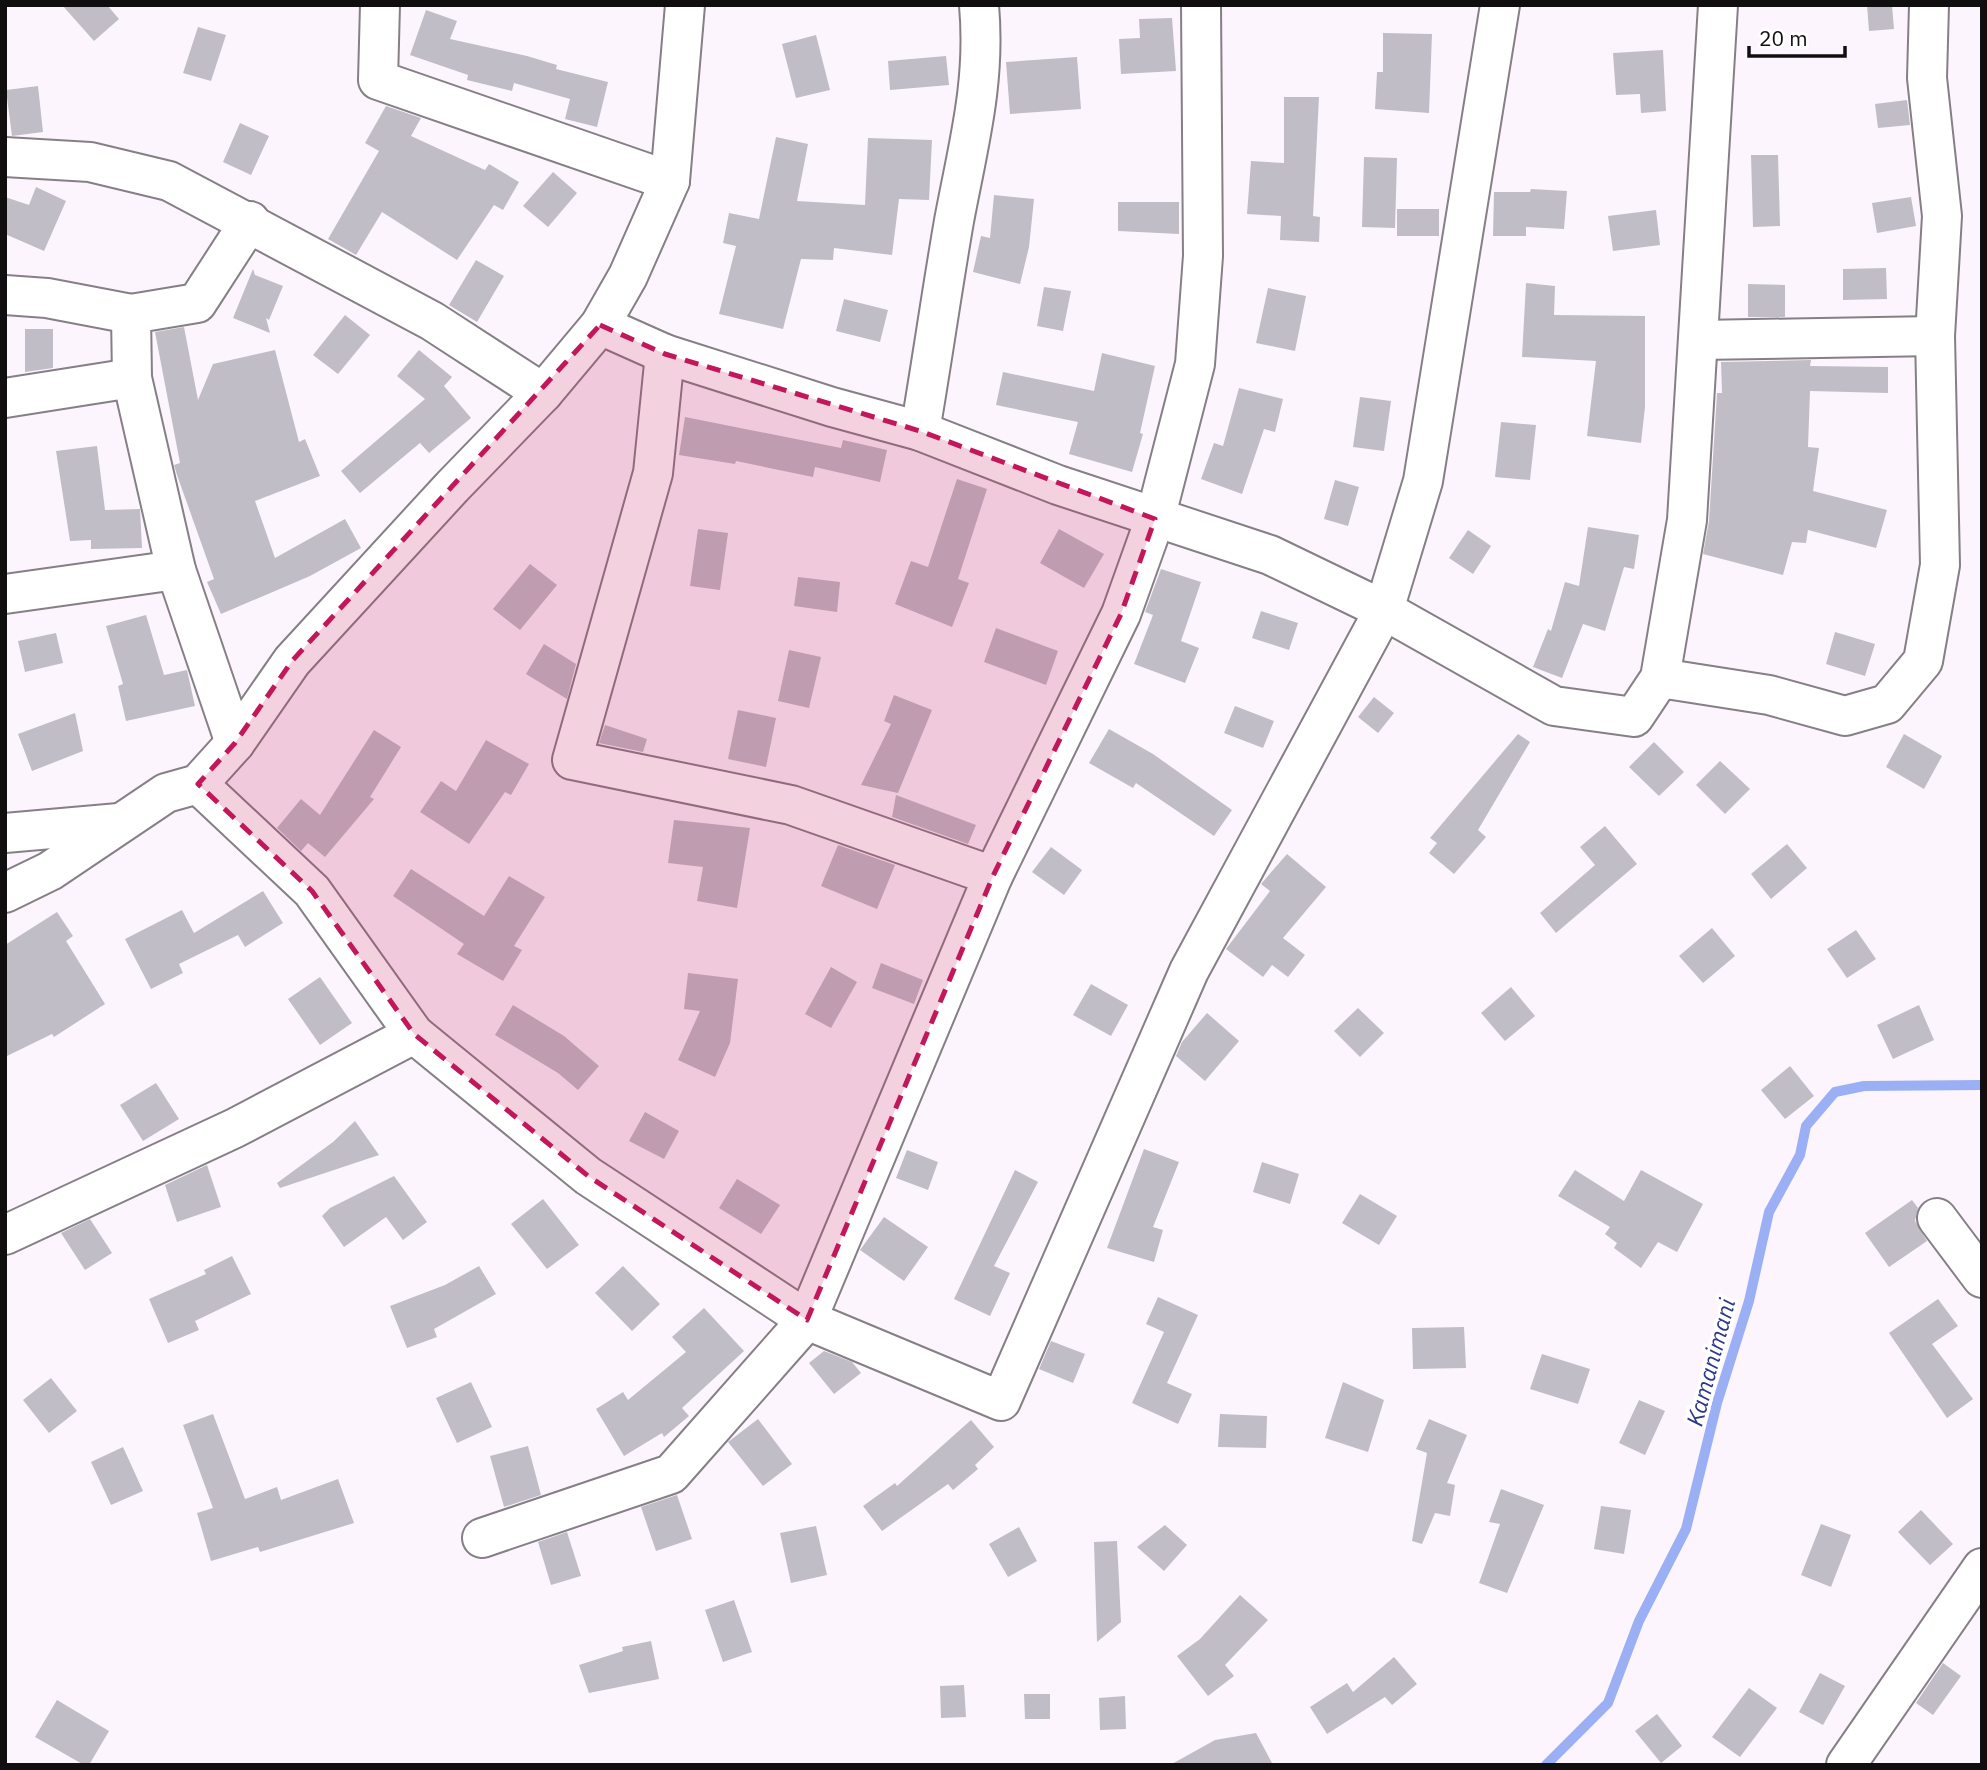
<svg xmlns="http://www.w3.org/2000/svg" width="1987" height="1770" viewBox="0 0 1987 1770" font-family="'IBM Plex Sans',sans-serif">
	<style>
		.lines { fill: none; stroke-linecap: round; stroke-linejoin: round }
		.stream { stroke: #9baff5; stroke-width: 10 }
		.building { fill: #c0bdc7 }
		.minor-casing { stroke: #867f86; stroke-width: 42 }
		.minor { stroke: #fff; stroke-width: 38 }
		.marked { fill: #c2185b; fill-opacity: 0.2; stroke: #c2185b; stroke-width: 5; stroke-dasharray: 14 9; stroke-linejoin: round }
		.labels { text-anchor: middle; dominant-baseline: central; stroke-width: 7; stroke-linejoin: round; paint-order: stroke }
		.water-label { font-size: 23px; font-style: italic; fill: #2c3889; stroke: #fff }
	</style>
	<rect width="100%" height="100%" fill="#fdf5fd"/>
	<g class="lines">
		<polyline class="stream" points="1546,1765 1608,1703 1639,1621 1686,1529 1717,1403 1749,1301 1769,1212 1800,1155 1806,1126 1835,1092 1864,1086 1982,1085"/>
	</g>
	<g class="building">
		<polygon points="62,5 107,5 119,19 94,41"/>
		<polygon points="1867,5 1892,5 1894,29 1869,31"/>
		<polygon points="426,10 457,21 450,39 527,56 557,65 556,69 608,82 597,127 565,119 570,99 514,83 512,91 467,80 468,75 410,55"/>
		<polygon points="1172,18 1176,71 1121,74 1119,39 1140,38 1139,19"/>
		<polygon points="198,27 226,35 211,81 183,73"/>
		<polygon points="1383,33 1432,34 1429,113 1375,109 1377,72 1383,72"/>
		<polygon points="816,35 830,90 796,98 782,44"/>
		<polygon points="1663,50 1666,111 1641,113 1640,94 1616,95 1613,53"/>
		<polygon points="946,56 949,85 890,90 888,61"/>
		<polygon points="1077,57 1081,109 1010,114 1006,62"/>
		<polygon points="38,86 43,132 12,136 6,90"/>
		<polygon points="1284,97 1319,97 1313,216 1320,217 1319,242 1280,240 1281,216 1247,214 1251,161 1284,163"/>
		<polygon points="1907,100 1910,125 1878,128 1875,104"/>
		<polygon points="386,106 421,118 411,136 485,170 489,164 519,182 503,210 494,205 457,260 382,212 356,255 328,239 379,151 365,143"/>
		<polygon points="240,123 269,136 251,175 223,162"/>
		<polygon points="776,137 808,144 797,201 865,205 868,138 932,140 929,200 899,199 892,255 834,248 833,260 801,259 783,329 719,314 736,246 723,243 729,213 759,219"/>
		<polygon points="1751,155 1778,155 1780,226 1753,227"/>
		<polygon points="1364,157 1397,158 1395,228 1362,227"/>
		<polygon points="553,172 577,193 548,227 523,206"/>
		<polygon points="36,187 66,201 44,251 5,234 5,197 29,205"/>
		<polygon points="1531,189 1567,191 1564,229 1526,227 1526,236 1493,236 1494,192 1530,192"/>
		<polygon points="994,195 1034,199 1029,247 1020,284 973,272 981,236 990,238"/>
		<polygon points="1911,197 1916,226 1877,233 1872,203"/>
		<polygon points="1118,202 1179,202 1179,234 1118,231"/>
		<rect x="1397" y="209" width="42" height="27"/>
		<polygon points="1656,210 1660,245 1613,251 1608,216"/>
		<polygon points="476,260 504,276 477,322 449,305"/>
		<polygon points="1886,268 1887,299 1843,300 1843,269"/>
		<polygon points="253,269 255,275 283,286 269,320 266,318 270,333 233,318"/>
		<polygon points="1526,283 1555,286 1554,315 1645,316 1645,407 1641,443 1587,436 1596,361 1522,357"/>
		<polygon points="1748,284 1785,285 1785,317 1748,317"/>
		<polygon points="1044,287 1071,291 1063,331 1037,326"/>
		<polygon points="1268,288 1306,296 1295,351 1256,343"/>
		<polygon points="844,299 888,310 880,342 836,331"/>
		<polygon points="345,315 370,335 338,374 313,355"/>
		<polygon points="184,327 198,400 213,364 275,350 299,442 305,439 320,476 255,501 275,558 345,519 361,548 310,576 221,614 207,582 214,579 177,475 174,465 180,463 155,332"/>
		<polygon points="25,329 53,329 53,368 25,372"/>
		<polygon points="419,350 452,377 444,386 471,418 429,453 420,443 360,493 341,471 425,399 397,376"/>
		<polygon points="1102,353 1155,366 1140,433 1143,434 1132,472 1069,454 1078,422 996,405 1003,372 1094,391"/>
		<polygon points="1811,360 1810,366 1888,367 1888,393 1810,391 1808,447 1819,448 1813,491 1887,510 1876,548 1808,530 1806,543 1792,542 1783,575 1703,554 1709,521 1717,393 1722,393 1721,362"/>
		<polygon points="1239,388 1283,399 1275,432 1264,429 1242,494 1201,479 1214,443 1223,446"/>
		<polygon points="1360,397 1391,401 1384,451 1353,447"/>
		<polygon points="685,417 841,448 843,440 887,450 880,482 815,467 813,477 736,461 735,464 679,455"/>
		<polygon points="1501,422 1536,425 1530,480 1495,477"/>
		<polygon points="97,446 105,510 140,509 142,548 91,549 91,540 70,541 56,451"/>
		<polygon points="957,479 987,489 958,579 969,583 952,627 895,604 911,561 928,567"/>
		<polygon points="1335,480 1359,487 1348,526 1324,519"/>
		<polygon points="1588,527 1639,535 1634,569 1624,567 1605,631 1583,624 1562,678 1533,667 1548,629 1551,631 1565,582 1579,586"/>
		<polygon points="698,529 728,533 720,590 690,586"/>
		<polygon points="1059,529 1104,554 1084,588 1040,563"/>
		<polygon points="1468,530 1491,546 1473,574 1449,558"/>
		<polygon points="530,564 557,585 520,630 493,609"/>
		<polygon points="1161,569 1201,582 1181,641 1199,648 1185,683 1134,664 1153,615 1145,612"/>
		<polygon points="798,577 840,582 837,612 794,606"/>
		<polygon points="1261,611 1298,623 1289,650 1252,638"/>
		<polygon points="146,615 164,675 187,670 195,706 126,721 118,686 123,684 106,626"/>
		<polygon points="996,628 1058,651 1046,685 984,662"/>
		<polygon points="1835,632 1875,644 1865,676 1826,664"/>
		<polygon points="56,633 63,663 25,672 18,641"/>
		<polygon points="544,644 576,664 567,699 526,674"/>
		<polygon points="789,650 821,657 809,708 778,701"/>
		<polygon points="894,695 932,710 898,793 861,785 891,724 884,721"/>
		<polygon points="1374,697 1394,713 1378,733 1358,717"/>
		<polygon points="1235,706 1274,721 1263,748 1224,733"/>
		<polygon points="738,710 776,718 766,767 728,759"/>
		<polygon points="75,713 83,751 32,771 18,734"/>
		<polygon points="605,725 647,739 643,752 599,743"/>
		<polygon points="1109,729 1153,754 1232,810 1214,836 1136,783 1133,788 1089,763"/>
		<polygon points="374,730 401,747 370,797 374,799 325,857 308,843 301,851 277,828 301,799 320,815"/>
		<polygon points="1518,734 1530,742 1478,830 1486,837 1454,874 1429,853 1437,843 1430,838"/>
		<polygon points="1904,734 1942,756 1924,789 1886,767"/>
		<polygon points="486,740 529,764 511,795 505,792 469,844 420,812 441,781 456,791"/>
		<polygon points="1654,742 1684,772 1659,796 1629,767"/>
		<polygon points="1720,761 1750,789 1725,814 1696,785"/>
		<polygon points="896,795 976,825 968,844 892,817"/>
		<polygon points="674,820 750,828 737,908 697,901 703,867 668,863"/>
		<polygon points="1605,826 1637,864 1556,933 1540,913 1595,865 1580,847"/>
		<polygon points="1787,844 1807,868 1771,899 1751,874"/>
		<polygon points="838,845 895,865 877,909 821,886"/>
		<polygon points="1051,847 1082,870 1064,895 1032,872"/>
		<polygon points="1287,854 1326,887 1283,938 1305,955 1288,977 1272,965 1263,977 1226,949 1270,891 1261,884"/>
		<polygon points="411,869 484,916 509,876 545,897 514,946 522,950 503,981 457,954 464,944 393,896"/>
		<polygon points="263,891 283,923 245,947 238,935 179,964 183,973 151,989 125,939 182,910 194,933"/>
		<polygon points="57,912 73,936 66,941 105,1004 54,1037 52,1034 5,1057 5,945"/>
		<polygon points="1712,928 1735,956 1703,983 1679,956"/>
		<polygon points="1856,930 1876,959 1847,978 1827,949"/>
		<polygon points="881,963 923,980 914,1004 872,988"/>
		<polygon points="831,967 857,982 831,1028 805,1014"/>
		<polygon points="688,973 738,979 730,1043 715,1077 678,1060 700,1011 684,1009"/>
		<polygon points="320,977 352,1023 320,1045 288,999"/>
		<polygon points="1091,984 1128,1005 1111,1036 1073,1015"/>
		<polygon points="1511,987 1535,1016 1505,1041 1481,1013"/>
		<polygon points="513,1005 564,1036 599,1066 578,1090 558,1073 495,1035"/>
		<polygon points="1919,1005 1934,1040 1893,1059 1877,1025"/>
		<polygon points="1358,1008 1384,1033 1360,1057 1334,1031"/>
		<polygon points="1207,1013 1239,1041 1205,1081 1176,1056 1182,1042"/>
		<polygon points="1790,1066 1814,1096 1785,1119 1761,1090"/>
		<polygon points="156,1083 179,1119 143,1141 120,1105"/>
		<polygon points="645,1112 679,1131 664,1159 629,1141"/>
		<polygon points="355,1121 379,1155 280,1188 277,1183 333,1142"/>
		<polygon points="1144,1149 1179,1162 1153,1227 1163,1230 1154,1262 1107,1248"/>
		<polygon points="907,1150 938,1162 928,1190 896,1178"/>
		<polygon points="1262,1162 1299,1174 1290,1204 1253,1192"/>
		<polygon points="207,1165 221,1207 177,1222 165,1185"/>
		<polygon points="1015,1170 1038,1182 994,1266 1010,1273 990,1316 954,1299"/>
		<polygon points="1575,1170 1624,1201 1641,1170 1703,1204 1677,1252 1658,1242 1641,1268 1614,1248 1617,1243 1605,1234 1610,1227 1558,1196"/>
		<polygon points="394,1176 427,1222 403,1240 386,1217 344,1247 322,1216 330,1208"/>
		<polygon points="737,1179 780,1205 761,1234 719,1208"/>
		<polygon points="1360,1194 1397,1216 1379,1245 1342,1223"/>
		<polygon points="543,1199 579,1245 547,1269 511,1224"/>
		<polygon points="1912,1200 1918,1208 1915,1221 1927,1241 1889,1267 1865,1233"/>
		<polygon points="884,1217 928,1247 904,1281 860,1250"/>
		<polygon points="90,1219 112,1253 85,1270 61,1233"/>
		<polygon points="232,1256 251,1294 195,1321 199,1330 168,1343 149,1299 206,1274 204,1270"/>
		<polygon points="479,1266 496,1294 434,1329 437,1337 407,1348 390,1306 445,1285"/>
		<polygon points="623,1266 660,1304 632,1331 595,1293"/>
		<polygon points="1158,1297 1198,1315 1167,1383 1192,1394 1178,1424 1132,1403 1164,1332 1146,1324"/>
		<polygon points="1938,1299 1958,1326 1932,1344 1973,1399 1947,1418 1889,1333"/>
		<polygon points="704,1308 744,1351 682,1408 689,1416 664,1437 662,1433 624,1456 596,1409 623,1392 628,1400 686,1352 672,1337"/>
		<polygon points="1464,1327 1466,1368 1413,1369 1412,1328"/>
		<polygon points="1051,1341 1085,1354 1073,1383 1039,1369"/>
		<polygon points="824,1351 852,1362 861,1373 834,1394 809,1363"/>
		<polygon points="1542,1354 1590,1369 1578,1404 1530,1389"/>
		<polygon points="51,1378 77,1411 49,1433 23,1400"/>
		<polygon points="471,1382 492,1427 457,1443 436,1398"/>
		<polygon points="1343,1382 1384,1400 1368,1452 1325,1438"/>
		<polygon points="1639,1400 1665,1411 1645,1455 1619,1443"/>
		<polygon points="213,1414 245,1499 277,1487 281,1500 338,1479 354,1523 260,1552 258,1547 211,1561 197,1513 213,1508 183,1425"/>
		<polygon points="1220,1414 1267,1416 1266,1448 1218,1447"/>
		<polygon points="758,1419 792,1464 763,1486 728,1442"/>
		<polygon points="1429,1419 1467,1435 1447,1483 1455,1485 1450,1516 1435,1513 1422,1544 1412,1541 1427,1453 1416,1449"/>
		<polygon points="971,1420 994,1447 975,1465 978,1469 953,1490 948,1484 882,1531 863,1506 895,1483 897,1486"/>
		<polygon points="528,1446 541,1495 504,1507 490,1456"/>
		<polygon points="123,1447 143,1491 111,1505 91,1462"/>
		<polygon points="1501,1489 1544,1505 1507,1593 1479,1583 1500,1524 1489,1522"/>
		<polygon points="677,1495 692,1539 656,1551 641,1507"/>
		<polygon points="1601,1506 1631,1510 1624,1554 1594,1549"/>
		<polygon points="1921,1510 1953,1544 1930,1565 1898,1532"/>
		<polygon points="1821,1524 1851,1535 1831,1587 1801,1575"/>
		<polygon points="1165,1525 1187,1545 1164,1571 1137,1547"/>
		<polygon points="816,1526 827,1575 791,1583 780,1533"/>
		<polygon points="1019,1527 1037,1561 1008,1577 989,1544"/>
		<polygon points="567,1532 581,1576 551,1585 538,1542"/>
		<polygon points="1117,1541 1121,1622 1097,1642 1094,1542"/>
		<polygon points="1240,1595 1268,1620 1225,1665 1234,1676 1208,1696 1177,1656 1200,1639"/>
		<polygon points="734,1600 752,1652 723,1662 705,1610"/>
		<polygon points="651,1641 659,1679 589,1693 579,1665 623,1651 622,1647"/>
		<polygon points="1394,1657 1417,1684 1392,1705 1385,1697 1327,1734 1310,1707 1347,1683 1353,1692"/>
		<polygon points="1943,1663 1961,1676 1933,1715 1916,1703"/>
		<polygon points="1820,1673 1845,1686 1823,1725 1799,1712"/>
		<polygon points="964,1685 966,1717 941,1718 940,1686"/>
		<polygon points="1749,1688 1777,1708 1740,1757 1712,1737"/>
		<polygon points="1024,1694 1050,1694 1050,1719 1025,1719"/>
		<polygon points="1125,1696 1126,1729 1100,1730 1099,1698"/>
		<polygon points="57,1700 109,1731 89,1765 84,1765 35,1737"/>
		<polygon points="1657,1714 1682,1746 1661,1763 1635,1731"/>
		<polygon points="1256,1733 1273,1765 1170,1765 1215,1740"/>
	</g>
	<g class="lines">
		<g class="minor-casing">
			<g id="minor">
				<polyline points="380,5 378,80 670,181"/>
				<polyline points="5,157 90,162 169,181 432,321 543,393"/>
				<polyline points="5,295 47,298 131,314"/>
				<polyline points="600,325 665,354 832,407 920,431 1058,485 1270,555 1384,610 1554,706 1634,717 1660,678 1687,520 1718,5"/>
				<polyline points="1699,340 1935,336"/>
				<polyline points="665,354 653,473 572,760 791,805 993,876"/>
				<polyline points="5,398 132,378"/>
				<path d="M920,431c12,-70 22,-141 34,-210 14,-75 32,-138 25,-216"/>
				<polyline points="5,594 176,570"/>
				<polyline points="1660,678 1769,695 1845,716 1887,704 1923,661 1940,565 1935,336 1942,216 1927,78 1929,5"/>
				<polyline points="235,743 176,570 132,378 131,314 197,303 250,221"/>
				<polyline points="198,784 312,891 414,1034 588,1176 807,1320 1001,1401 1189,971 1384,610 1423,481 1500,5"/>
				<polyline points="5,833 119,823"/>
				<polyline points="5,893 50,871 166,793 198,784 235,743 292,661 452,487 543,393 600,325 628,276 670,181 685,5"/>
				<polyline points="1937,1218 1982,1278"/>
				<polyline points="5,1235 235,1128 414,1034"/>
				<polyline points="482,1538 671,1474 807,1320 993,876 1121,614 1155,519 1195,364 1203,256 1201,5"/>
				<polyline points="1846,1765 1982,1568"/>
			</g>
		</g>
		<use href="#minor" class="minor"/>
	</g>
	<path class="marked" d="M600,325l65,29 255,77 235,88 -34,95 -128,262 -186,444 -219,-144 -174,-142 -102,-143 -114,-107 37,-41 57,-82z"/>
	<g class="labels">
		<g class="water-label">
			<text transform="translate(1710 1362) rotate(-75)">Kamanimani</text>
		</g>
	</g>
	<rect width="1987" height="1770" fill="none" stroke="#110e10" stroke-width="14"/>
	<path d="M1749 46v10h96v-10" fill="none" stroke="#110e10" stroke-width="3.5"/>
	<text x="1759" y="46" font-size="21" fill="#110e10" stroke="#ffffff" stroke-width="5" paint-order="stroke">20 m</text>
</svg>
